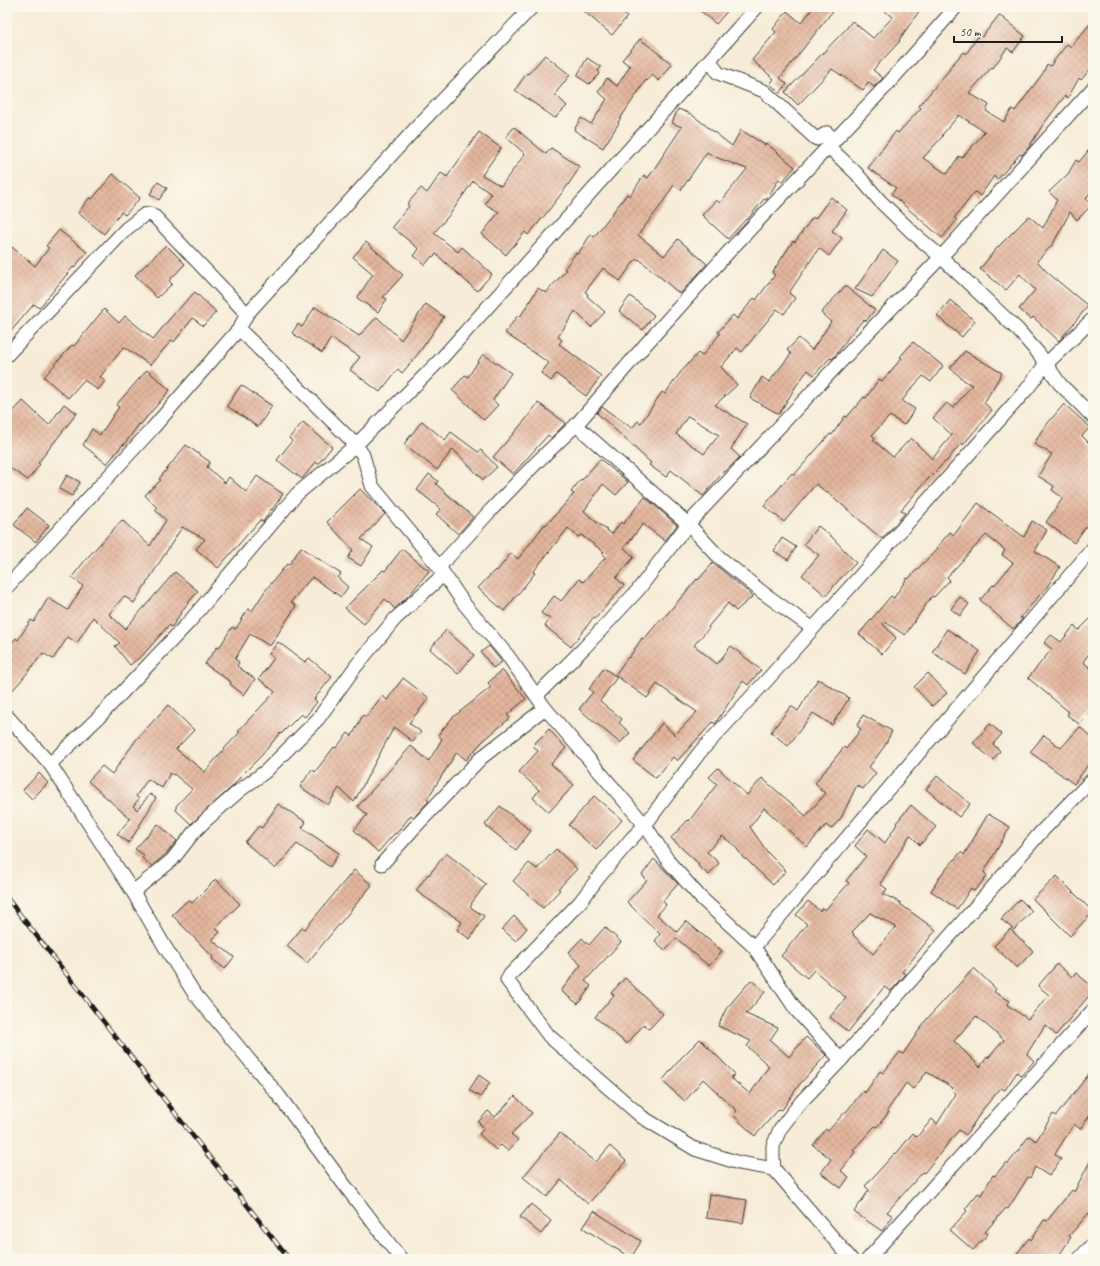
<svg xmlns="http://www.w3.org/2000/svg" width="1100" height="1266" viewBox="0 0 1100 1266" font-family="Caveat,sans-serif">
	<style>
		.building { fill: url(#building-cross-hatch); fill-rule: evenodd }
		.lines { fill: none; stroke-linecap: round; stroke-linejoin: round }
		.street-casing { stroke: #3d3b38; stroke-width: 15 }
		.street { stroke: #fff; stroke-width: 13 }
		.rail-casing { stroke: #1c1c1c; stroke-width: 4.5 }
		.rail { stroke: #fbf7ec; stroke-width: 3; stroke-dasharray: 9; stroke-linecap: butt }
	</style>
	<defs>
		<pattern id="building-cross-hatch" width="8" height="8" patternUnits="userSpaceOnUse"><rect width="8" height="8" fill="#e3b59d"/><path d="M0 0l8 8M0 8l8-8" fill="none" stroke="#c29b87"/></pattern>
	</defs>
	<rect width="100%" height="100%" fill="#fbf7ec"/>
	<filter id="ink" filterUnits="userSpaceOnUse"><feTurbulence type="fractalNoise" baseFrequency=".025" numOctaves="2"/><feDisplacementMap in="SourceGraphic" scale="8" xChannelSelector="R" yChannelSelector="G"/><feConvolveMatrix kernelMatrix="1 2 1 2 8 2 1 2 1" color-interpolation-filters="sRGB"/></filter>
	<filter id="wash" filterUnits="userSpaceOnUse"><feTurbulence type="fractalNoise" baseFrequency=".012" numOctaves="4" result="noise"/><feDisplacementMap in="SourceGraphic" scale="16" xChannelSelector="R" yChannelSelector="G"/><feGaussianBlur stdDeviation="0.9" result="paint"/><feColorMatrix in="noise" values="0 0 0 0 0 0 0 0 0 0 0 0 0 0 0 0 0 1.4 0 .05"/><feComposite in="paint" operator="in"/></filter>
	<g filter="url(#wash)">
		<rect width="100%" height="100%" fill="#f6ecd7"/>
		<g id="blocks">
			<g class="building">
				<polygon points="579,7 616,7 627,17 612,35"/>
				<polygon points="696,7 731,7 716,24"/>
				<polygon points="814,7 836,7 780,78 787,84 780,93 770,84 774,79 752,60 776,32 773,29 787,11 801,23"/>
				<polygon points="880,7 922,7 899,40 900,41 873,70 883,78 874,87 868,82 863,90 832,69 798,105 785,92 846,29 852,21 873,38 893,17"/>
				<path d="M999,15l26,21 -12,16 -6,-4 -14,20 -1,-1 -23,26 20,12 -3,6 18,11 8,-13 3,2 28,-38 4,-9 3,2 17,-22 4,3 22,-27v46l-12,14 -2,-2 -11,20 -3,-2 -23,30 -13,21 -7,8 -2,-1 -23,26 -3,-4 -14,20 -5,-4 -21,26 3,2 -15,18 -51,-44 5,-6 -28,-20 28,-37 2,2 23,-25 -2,-2 31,-37 -1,-1 15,-16 2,2 13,-19 3,2zM959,115l26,17 -23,26 -3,-2 -12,18 -24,-16 20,-22 -1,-1z"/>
				<polygon points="640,39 672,64 659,81 652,75 647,81 646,80 618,122 619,123 603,148 574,130 581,118 591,124 607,99 598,92 607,78 617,86 630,66 622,60"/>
				<polygon points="545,55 570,75 555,94 567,106 555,118 515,90 527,73 528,74"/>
				<polygon points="587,58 601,67 598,71 600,73 589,84 577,76"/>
				<polygon points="678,109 691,114 732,146 741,130 765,145 766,143 795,167 782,182 779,179 766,200 764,199 747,220 746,219 728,239 702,215 716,200 720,203 747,169 713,156 707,152 681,190 674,185 659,208 638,235 664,256 678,239 707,264 680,294 639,259 638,260 636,259 620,281 603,268 585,292 588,294 587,296 605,312 591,327 575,311 558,337 562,340 559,344 601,376 586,396 556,374 551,381 541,373 549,363 505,333 518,315 520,317 538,288 546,293 566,270 564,269 576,253 578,254 591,234 594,237 627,194 630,196 644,175 648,178 682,127 672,123"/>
				<polygon points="514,127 546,154 551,148 580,167 568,185 545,215 528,235 525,232 506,255 482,234 499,212 485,204 491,194 473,181 451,213 434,233 458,252 462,247 492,274 477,291 436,254 433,257 432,256 425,265 414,256 419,249 392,227 409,206 407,204 421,188 427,193 441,173 447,177 479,132 501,148 482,175 501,186 525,154 506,137"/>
				<polygon points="1093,145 1093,187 1086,199 1092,205 1077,220 1070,212 1053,244 1037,261 1048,273 1088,306 1059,341 1033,317 1031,319 1019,309 1035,290 1020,274 1006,290 980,269 996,249 1029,216 1043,228 1057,200 1049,192 1068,174 1076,160 1079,162"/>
				<polygon points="113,174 140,198 125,215 121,212 104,234 78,213 90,197 92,199"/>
				<polygon points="158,182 167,188 159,200 150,194"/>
				<path d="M831,197l16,13 -15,21 10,7 -13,18 -10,-8 -30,45 6,5 -11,16 -7,-5 -35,43 -5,-4 -16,19 16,18 -22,20 32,19 -16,25 9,8 -15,15 -1,-1 -21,25 -32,-26 -5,7 -17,-12 2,-2 -54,-50 5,-6 30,21 6,-7 3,2 21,-31 3,2 15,-21 18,-20 4,3 18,-22 -2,-2 15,-17 4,4 17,-21 2,2 19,-25 -3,-2 21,-32 2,1 18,-25 2,2zM688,416l31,19 -15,19 -28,-20z"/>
				<polygon points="59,230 87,252 74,268 73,267 39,308 34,304 7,336 7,243 35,266 49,248 46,246"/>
				<polygon points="366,242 403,275 383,297 387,299 378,312 357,298 373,274 353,257"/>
				<polygon points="166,245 185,264 169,281 172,284 157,298 135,275"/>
				<polygon points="883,250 898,261 872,297 855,289"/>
				<polygon points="845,286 875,310 866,321 864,319 850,335 835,356 832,359 830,358 814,375 808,370 796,386 779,414 750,398 762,377 769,382 791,354 787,350 799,338 812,350 831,322 821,313"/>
				<polygon points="195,292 216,312 203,326 193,318 174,342 172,340 150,365 124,347 100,377 105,381 98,390 84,380 68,398 44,377 72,345 74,346 104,309 119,323 125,316 153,339 173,315"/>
				<polygon points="630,296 654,315 643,330 619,311"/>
				<polygon points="950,300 975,321 962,337 937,316"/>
				<polygon points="426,304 444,317 418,354 402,373 398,369 380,392 350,370 360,357 331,338 322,353 292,333 298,324 302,327 315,307 359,336 377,317 401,340"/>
				<polygon points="913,342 943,366 931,382 923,376 911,389 902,401 915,409 904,425 890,416 872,435 875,438 873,440 893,457 911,438 932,459 952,435 933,418 947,403 953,408 972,385 965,381 950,368 965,351 1002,373 984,403 992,410 963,445 961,443 946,462 945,462 926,481 901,510 905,513 882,539 827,492 827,493 816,484 784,522 764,506 792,473 794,475 830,434 832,435 845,416 847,417 864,397 866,398 879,379 882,381 902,358 900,357"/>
				<polygon points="483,354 511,373 493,400 498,405 484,420 452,390 465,375 468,377"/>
				<polygon points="147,370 170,390 140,425 139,424 124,445 123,444 107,464 83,445 92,429 100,435 119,407 116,405"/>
				<polygon points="241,385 272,406 258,427 227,406"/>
				<polygon points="23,401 49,425 64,404 77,413 38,463 40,464 28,480 7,466 7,418"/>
				<polygon points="538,403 566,423 551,438 548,435 513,474 493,457 526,419"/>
				<polygon points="1064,404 1090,427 1082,436 1093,447 1093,530 1087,525 1074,543 1046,522 1063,498 1052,490 1054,486 1038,476 1052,454 1034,444 1042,430"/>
				<polygon points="422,421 445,440 451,432 478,452 481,450 497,467 483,480 453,449 437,470 404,444"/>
				<polygon points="303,422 332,447 318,464 316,462 302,479 277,460 292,441 289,438"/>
				<polygon points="186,445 210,462 207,467 225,483 229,477 246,492 257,476 283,494 272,510 271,509 263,522 260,520 218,568 196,549 205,539 182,527 134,603 124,596 109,614 125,629 175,572 198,591 184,608 172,627 169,625 143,655 130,665 115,646 120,643 93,617 77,643 68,637 53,659 43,653 20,682 7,696 7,649 16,638 18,640 31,620 34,622 48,598 68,610 83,586 72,577 87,558 122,520 150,546 166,520 155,510 157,508 145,495 161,480 159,479"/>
				<polygon points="600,459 628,482 616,495 603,484 584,511 595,521 612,534 621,522 623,524 645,497 677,525 665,541 643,524 624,548 634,557 616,578 624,585 595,619 593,618 571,647 545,626 550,619 541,613 554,596 561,601 579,579 583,582 606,557 602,553 604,552 581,535 578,537 568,528 533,572 535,573 504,611 478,588 495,570 497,571 511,553 518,559 545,524 546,525 574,494 571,492 581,479 582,480"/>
				<polygon points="429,474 438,481 436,484 473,517 458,534 436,514 441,509 417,490"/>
				<polygon points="67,475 80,482 72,496 59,489"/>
				<polygon points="360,489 385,514 361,539 373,547 361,566 348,558 353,550 327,522"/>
				<polygon points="978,503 1024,537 1032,521 1047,530 1035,551 1060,567 1047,587 1020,618 1023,618 1015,628 1012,628 980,600 993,585 994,586 1013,563 1002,555 1005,550 986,535 947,577 950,580 934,597 932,596 905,635 885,622 883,624 896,638 882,654 859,634 891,596 894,598 907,578 908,579 938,548 937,547 950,532 954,535"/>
				<polygon points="27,508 49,525 36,542 14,525"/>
				<polygon points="818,526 832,537 856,563 838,581 826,596 802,575 819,555 804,544"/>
				<polygon points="782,538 796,547 788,560 774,551"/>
				<polygon points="301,547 341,574 338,578 348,587 341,597 312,577 291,602 296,606 270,646 250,634 235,659 239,662 237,666 255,679 244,695 230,684 231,682 205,664 217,647 219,648 232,627 236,629 248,609 252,611 265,591 287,564 289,565"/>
				<polygon points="402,549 429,571 410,594 395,609 385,599 364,624 345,608 383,570 385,571"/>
				<polygon points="713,563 753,596 736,611 728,603 708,627 709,628 694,645 717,664 731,646 761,670 748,685 743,681 715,724 713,722 677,761 673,757 656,778 633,760 662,723 675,735 697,712 657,684 647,698 615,675 628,657 629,658 642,638 644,639 661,619 662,620 697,579 698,580"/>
				<polygon points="960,597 969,604 960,616 951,609"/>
				<polygon points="1093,616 1093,648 1083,662 1093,670 1093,708 1079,724 1067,715 1069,712 1028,678 1052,649 1044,643 1051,635 1061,642 1074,626 1079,630"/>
				<polygon points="947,629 980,651 965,674 932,652"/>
				<polygon points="446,630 474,655 458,674 430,649"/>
				<polygon points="278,642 305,662 309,658 332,677 314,699 317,702 305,717 301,714 281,734 280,733 262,755 242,775 233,786 191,824 176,810 176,806 192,789 174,774 173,775 170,773 162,788 148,779 136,796 139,799 133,806 137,810 150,794 156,798 129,843 117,834 130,819 88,781 102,766 112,774 136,740 168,705 194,730 176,749 205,772 224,749 240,732 238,731 275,692 259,679 274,658 269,654"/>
				<polygon points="489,646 502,662 493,668 481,652"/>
				<polygon points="604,668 617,677 600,701 622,719 619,723 630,733 620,743 579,709 593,692 589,689"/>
				<polygon points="502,670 526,699 507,715 510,718 483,741 466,760 457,752 427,799 429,801 414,817 411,815 396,834 395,833 378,852 354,830 367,815 358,806 411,746 429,761 442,739 438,735 452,718 491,687 488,683"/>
				<polygon points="928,673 947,693 932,706 914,687"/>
				<polygon points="403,678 429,698 409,723 421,732 413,742 394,727 354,802 339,788 328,805 300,787 312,769 315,772 334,747 336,748 348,733 352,736 363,715 366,717 382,696 387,700"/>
				<polygon points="818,679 849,698 832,725 813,713 788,746 771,732 791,706 798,711"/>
				<polygon points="863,715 892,731 884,747 869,767 876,773 863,789 857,785 841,818 831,829 826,825 807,847 764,808 750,827 768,853 786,871 773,885 746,859 744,859 735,846 722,836 707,852 719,863 709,875 698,866 699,864 671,838 688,820 689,821 717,784 709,777 718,768 747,795 762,778 806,816 826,793 820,790 821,788 815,783 844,747 846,749 861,729 857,726"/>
				<polygon points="990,724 1002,734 993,744 1000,751 993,760 973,743"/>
				<polygon points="1080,727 1093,739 1093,758 1074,784 1030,752 1044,735 1061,748"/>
				<polygon points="549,729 566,748 551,764 574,785 549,812 533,798 539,790 519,772 538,751 533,745"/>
				<polygon points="39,773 48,783 32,799 23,790"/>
				<polygon points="937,776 970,804 959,817 926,789"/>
				<polygon points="594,796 622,820 596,850 569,825"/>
				<polygon points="278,804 306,822 302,828 339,853 330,867 297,844 275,869 245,842 259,826 262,828"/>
				<path d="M911,805l25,22 -16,18 -10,-10 -30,49 7,5 -4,5 18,9 -1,1 36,26 -34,42 4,2 -15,17 -7,-4 -36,45 -18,-15 16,-19 -32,-28 -7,8 -26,-22 26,-32 -11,-9 12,-14 12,10 2,-3 3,2 24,-27 -3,-2 20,-25 -11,-10 13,-17 17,14 12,-19 -1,-1zM870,913l26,14 -23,27 -20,-19 1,-1 -2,-2z"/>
				<polygon points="500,806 531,831 516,850 485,825"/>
				<polygon points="988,814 1010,827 984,872 987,876 974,891 971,888 957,909 931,891 941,875 961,852 964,855"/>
				<polygon points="158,824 177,841 166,854 152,866 142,858 144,855 135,849"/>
				<polygon points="556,849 577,869 558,889 560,890 543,908 513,881 529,863 537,869"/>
				<polygon points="446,853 486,884 471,904 472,904 470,907 484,916 470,939 457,930 462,922 416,891 428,874 429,875"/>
				<polygon points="654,859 678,884 663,901 666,905 657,915 677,932 686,921 722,951 709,966 676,938 665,950 655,941 660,934 627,902 647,880 642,875"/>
				<polygon points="354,870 372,885 307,963 287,946 302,928 305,929"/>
				<polygon points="1057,876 1093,912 1070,936 1033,899"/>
				<polygon points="216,879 240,904 215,928 220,932 212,940 234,957 225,969 212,959 213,957 172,915 188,900 192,903"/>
				<polygon points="1020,899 1032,911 1014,930 1001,919"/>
				<polygon points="514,916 527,928 516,941 502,929"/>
				<polygon points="605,927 621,942 585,981 591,986 578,1004 561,991 581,965 568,953 582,938 589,945"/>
				<polygon points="1010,929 1033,951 1017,968 994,946"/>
				<path d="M1057,964l15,13 4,-4 17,14v4l-37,44 -11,-10 -18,29 7,7 -13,15 -4,-4 -12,18 -4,-2 -18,21 -17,26 -7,-5 -35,43 -1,-1 -36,40 6,4 -11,15 -28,-19 15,-22 -4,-4 30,-33 1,1 17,-21 4,4 15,-18 5,5 19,-30 -4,-5 1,-1 -26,-16 -14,17 -7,-6 -19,28 2,1 -12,15 -2,-1 -22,24 2,2 -14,19 8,6 -8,11 -20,-15 10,-14 -18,-14 13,-16 2,2 17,-19h1l17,-21 2,2 15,-22 3,2 17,-21 3,2 23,-34 48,-52 22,21 -2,3 16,9 -3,4 21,14 21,-24 -11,-9zM976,1016l28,24 -16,18 -1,-1 -7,10 -26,-26z"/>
				<polygon points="625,978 663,1014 649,1029 644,1024 627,1044 595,1017 614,995 611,993"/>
				<polygon points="751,980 765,992 746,1014 778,1028 770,1040 789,1057 806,1037 826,1055 799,1085 782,1110 779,1109 755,1136 733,1115 737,1111 703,1079 685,1101 662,1081 681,1058 700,1039 735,1074 731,1078 750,1094 769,1066 747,1046 751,1041 718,1026 726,1009"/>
				<polygon points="1093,1069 1093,1111 1080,1129 1074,1124 1055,1154 1061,1159 1049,1176 1035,1167 1030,1178 1028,1177 1008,1209 1006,1208 985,1232 988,1234 973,1250 950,1230 967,1211 965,1209 978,1193 981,1195 993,1175 995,1176 1006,1162 1008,1164 1029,1136 1036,1141 1053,1114 1056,1116"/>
				<polygon points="479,1075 490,1083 480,1097 469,1090"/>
				<polygon points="515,1096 532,1113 511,1134 518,1140 508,1151 501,1145 496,1150 479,1134 484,1128 478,1122 488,1111 495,1117"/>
				<polygon points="560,1133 596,1162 610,1146 626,1161 588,1204 561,1180 547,1197 523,1177"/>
				<polygon points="1093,1156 1093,1215 1089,1213 1069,1236 1071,1237 1060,1254 1058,1253 1053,1259 1013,1259 1029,1238 1031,1240 1044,1220 1047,1221 1072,1190 1074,1192"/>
				<polygon points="709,1194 747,1200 743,1223 706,1218"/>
				<polygon points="531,1204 551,1221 541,1234 520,1217"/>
				<polygon points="594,1211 641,1241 631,1258 583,1228"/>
			</g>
		</g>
	</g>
	<g filter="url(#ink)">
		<use href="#blocks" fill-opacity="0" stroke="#3d3b38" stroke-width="1"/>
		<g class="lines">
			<g class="street-casing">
				<g id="street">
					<polyline points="710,60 718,73 764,91 815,138 817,139 827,133 835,140"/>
					<polyline points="829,147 856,173 881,202 913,233 941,257 1018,330 1039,354 1060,384 1093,417"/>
					<polyline points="239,329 356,445 363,455 372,486 439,567 465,605 508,656 545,708 645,825 669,862 700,897 754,947 797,1011 841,1060"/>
					<polyline points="7,355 126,229 144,215 150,214 155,217 247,314"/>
					<polyline points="576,425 688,524 719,557 762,592 812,628"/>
					<polyline points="439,567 491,510 536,463 576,425 646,344 733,247 887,85 956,7"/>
					<polyline points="7,587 152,429 239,329 247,314 415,129 532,7"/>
					<polyline points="537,695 584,648 638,590 688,524 860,341 941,257 1093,88"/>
					<polyline points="7,716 50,764 133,892 165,947 194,993 279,1096 340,1179 401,1259"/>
					<polyline points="50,764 98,718 190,621 297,494 356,445 441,359 757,7"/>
					<polyline points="382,864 414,828 481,758 545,708"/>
					<polyline points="133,892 172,860 194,832 207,819 239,791 266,771 318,719 356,666 395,619 443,575"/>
					<polyline points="754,947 1093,548"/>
					<polyline points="774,1169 739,1163 695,1149 642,1117 549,1036 507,980 510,975 580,902 599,877 632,838 645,825 700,752 767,680 962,462 1027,389 1045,365 1093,319"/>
					<polyline points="851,1259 774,1169 773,1157 773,1146 780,1129 801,1102 841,1060 1042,831 1093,779"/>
					<polyline points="868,1259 1093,1010"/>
					<polyline points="1079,1259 1093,1244"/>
				</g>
			</g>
			<use href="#street" class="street"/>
			<g class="rail-casing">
				<polyline id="rail" points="7,898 289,1259"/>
			</g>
			<use href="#rail" class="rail"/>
		</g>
	</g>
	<rect width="1100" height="1266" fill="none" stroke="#fbf7ec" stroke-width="24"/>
	<path d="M954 36v6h108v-6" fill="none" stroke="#1c1c1c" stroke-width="2"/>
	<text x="960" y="36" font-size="12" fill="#1c1c1c" stroke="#fbf7ec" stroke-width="3" paint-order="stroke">50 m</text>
</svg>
